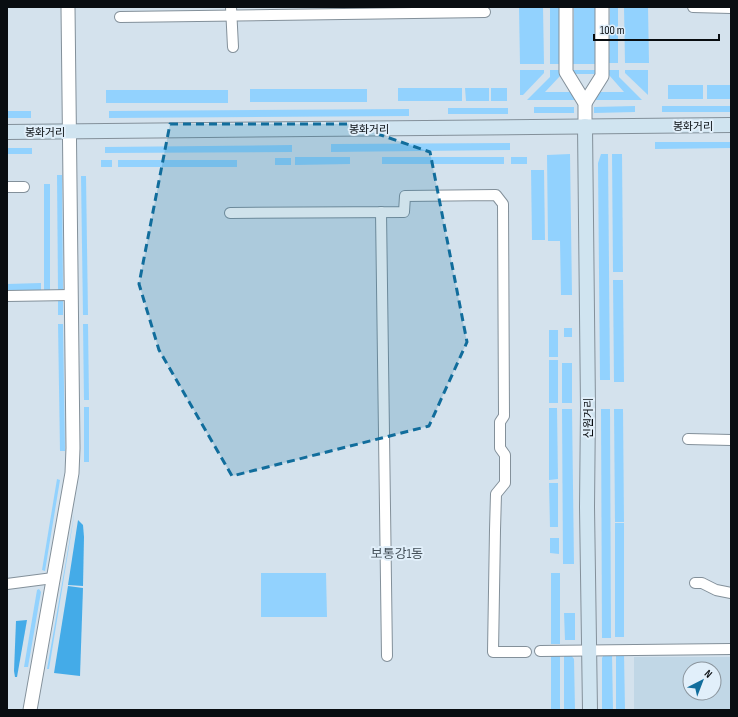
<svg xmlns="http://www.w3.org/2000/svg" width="738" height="717" viewBox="0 0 738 717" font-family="'Sofia Sans Condensed','Noto Sans KR',sans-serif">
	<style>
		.built { fill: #c1d7e6; fill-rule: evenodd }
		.green { fill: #92d2fe }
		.forest { fill: #44abe8 }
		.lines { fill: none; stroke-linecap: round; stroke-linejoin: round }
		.minor-casing { stroke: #83909a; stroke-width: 12 }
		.tertiary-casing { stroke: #83909a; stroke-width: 15 }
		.secondary-casing { stroke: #83909a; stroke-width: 16 }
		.minor { stroke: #fff; stroke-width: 10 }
		.tertiary { stroke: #fff; stroke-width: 13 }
		.secondary { stroke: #d0e4f0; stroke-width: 14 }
		.marked { fill: #116d9c; fill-opacity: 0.2; stroke: #116d9c; stroke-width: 3; stroke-dasharray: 8 5; stroke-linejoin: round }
		.labels { text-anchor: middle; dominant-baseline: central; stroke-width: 4; stroke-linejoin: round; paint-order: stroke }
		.street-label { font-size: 11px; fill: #090d11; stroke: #e1effa }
		.quarter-label { font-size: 13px; fill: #434f58; stroke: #e1effa }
	</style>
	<rect width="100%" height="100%" fill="#d4e2ed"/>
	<path class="built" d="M634,657h97v53h-97zM690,669h24v24h-24z"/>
	<g class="green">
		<polygon points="519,7 543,7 544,64 520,64"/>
		<polygon points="550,7 559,7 560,64 550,64"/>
		<polygon points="574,7 595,7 597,64 573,64"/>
		<polygon points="610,7 618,7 618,63 609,63"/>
		<polygon points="624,7 648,7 649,63 625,63"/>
		<polygon points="520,70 544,70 544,73 523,95 520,95"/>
		<polygon points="550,70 560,70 560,76 545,92 575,92 575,100 527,100 550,77"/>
		<polygon points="572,70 597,70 597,72 595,74 574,74"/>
		<polygon points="609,70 619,70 619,77 642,100 595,100 595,92 624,92 609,75"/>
		<polygon points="625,70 648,70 648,95 625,73"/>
		<rect x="668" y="85" width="35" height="14"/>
		<rect x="707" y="85" width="24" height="14"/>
		<rect x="398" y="88" width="64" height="13"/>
		<polygon points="465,88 489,88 489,101 466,101"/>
		<rect x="491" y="88" width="16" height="13"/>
		<rect x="250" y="89" width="117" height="13"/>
		<rect x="106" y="90" width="122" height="13"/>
		<polygon points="635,106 635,112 594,113 594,107"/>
		<rect x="662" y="106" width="69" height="6"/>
		<rect x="534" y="107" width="40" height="6"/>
		<rect x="448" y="108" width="60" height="6"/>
		<polygon points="409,109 409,116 109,118 109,111"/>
		<rect x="7" y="111" width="24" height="7"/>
		<polygon points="655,142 731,142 731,148 655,149"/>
		<polygon points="510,143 510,150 331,152 331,144"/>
		<polygon points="292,145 292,152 105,153 105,147"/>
		<rect x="7" y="148" width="25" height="6"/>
		<polygon points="570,154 572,295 561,295 560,241 548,241 547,155"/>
		<polygon points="601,154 608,154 610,380 600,380 598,163"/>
		<polygon points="612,154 622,154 623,272 613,272"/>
		<polygon points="350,157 350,164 295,165 295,157"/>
		<rect x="382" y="157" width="122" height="7"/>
		<rect x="511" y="157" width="16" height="7"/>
		<rect x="275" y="158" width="16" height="7"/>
		<rect x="101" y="160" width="11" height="7"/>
		<rect x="118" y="160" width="119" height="7"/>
		<polygon points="531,170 544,170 545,240 532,240"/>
		<polygon points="57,175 62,175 63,290 58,290"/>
		<polygon points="81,176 86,176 88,315 83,315"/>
		<rect x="44" y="184" width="6" height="106"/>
		<polygon points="613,280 623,280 624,382 614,382"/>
		<polygon points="41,283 41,292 7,292 7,284"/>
		<rect x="58" y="301" width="5" height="14"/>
		<polygon points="58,324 63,324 65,451 60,451"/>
		<polygon points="83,324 88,324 89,400 84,400"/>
		<rect x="564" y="328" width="8" height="9"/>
		<rect x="549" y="330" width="9" height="27"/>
		<rect x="549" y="360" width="9" height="43"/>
		<rect x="562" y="363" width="10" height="40"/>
		<rect x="84" y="407" width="5" height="55"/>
		<polygon points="549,408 557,408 558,479 549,480"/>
		<polygon points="562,409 572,409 574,564 563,564"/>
		<polygon points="601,409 610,409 611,638 602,638"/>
		<polygon points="614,409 623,409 624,522 615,522"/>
		<polygon points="57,479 60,480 45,571 42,570"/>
		<polygon points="549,483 558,483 558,527 550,527"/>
		<polygon points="74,515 74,516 49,669 47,669"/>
		<rect x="615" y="523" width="9" height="114"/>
		<polygon points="550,538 559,538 559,554 550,553"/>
		<polygon points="261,573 326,573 327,617 261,617"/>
		<rect x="551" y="573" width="9" height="71"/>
		<polygon points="39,589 41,592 28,667 24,667 37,590"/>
		<polygon points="564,613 575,613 575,640 565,640"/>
		<polygon points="616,653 624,653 625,710 616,710"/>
		<polygon points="564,654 571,655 574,659 575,710 564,710"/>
		<polygon points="604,654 612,654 613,710 602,710 602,658"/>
		<rect x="551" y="655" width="9" height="55"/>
	</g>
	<g class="forest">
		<polygon points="78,520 83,525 84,537 83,586 68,585"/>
		<polygon points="68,586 83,588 80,676 54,673"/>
		<polygon points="27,620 17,677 15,677 14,671 16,621"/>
	</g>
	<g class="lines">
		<g class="minor-casing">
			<g id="minor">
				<polyline points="231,7 233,47"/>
				<polyline points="693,7 731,8"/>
				<polyline points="120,17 485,12"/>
				<polyline points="7,187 24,187"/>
				<polyline points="381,212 387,656"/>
				<polyline points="230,213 404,212 405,196 496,195 503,204 504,416 500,422 500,448 505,455 505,483 496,494 495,530 493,652 526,652"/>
				<polyline points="7,296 71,295"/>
				<polyline points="688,439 731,440"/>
				<polyline points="695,583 702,583 716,590 731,593"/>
				<polyline points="7,584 53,578"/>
				<polyline points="540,651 731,649"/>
			</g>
		</g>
		<g class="tertiary-casing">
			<g id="tertiary">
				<polyline points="566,7 566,72 585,103 585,126"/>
				<polyline points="585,103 602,76 602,7"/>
				<polyline points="30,710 72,473 73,448 68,7"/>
			</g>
		</g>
		<g class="secondary-casing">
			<g id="secondary">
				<polyline points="585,126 588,407 587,507 590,710"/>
				<polyline points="7,132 731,125"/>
			</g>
		</g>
		<use href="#minor" class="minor"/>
		<use href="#tertiary" class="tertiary"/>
		<use href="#secondary" class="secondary"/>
	</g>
	<path class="marked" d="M170,124h179l81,28 37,190 -38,84 -197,50 -73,-126 -20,-66z"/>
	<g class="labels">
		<g class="street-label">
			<text x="693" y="126">봉화거리</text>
			<text x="369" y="129">봉화거리</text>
			<text x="45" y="132">봉화거리</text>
			<text transform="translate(588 418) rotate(-90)">신원거리</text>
		</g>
		<g class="quarter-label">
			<text x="397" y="554">보통강1동</text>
		</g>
	</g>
	<rect width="738" height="717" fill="none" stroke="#090d11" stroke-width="16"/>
	<g transform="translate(702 681) rotate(42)"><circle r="19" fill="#e1effa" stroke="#8b959d"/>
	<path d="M0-3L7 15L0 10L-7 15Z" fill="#116d9c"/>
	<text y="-6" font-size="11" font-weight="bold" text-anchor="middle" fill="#090d11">N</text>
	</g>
	<path d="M594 34v6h125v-6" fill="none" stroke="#090d11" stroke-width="2"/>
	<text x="600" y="34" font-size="12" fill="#090d11" stroke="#e1effa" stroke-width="3" paint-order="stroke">100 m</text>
</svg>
